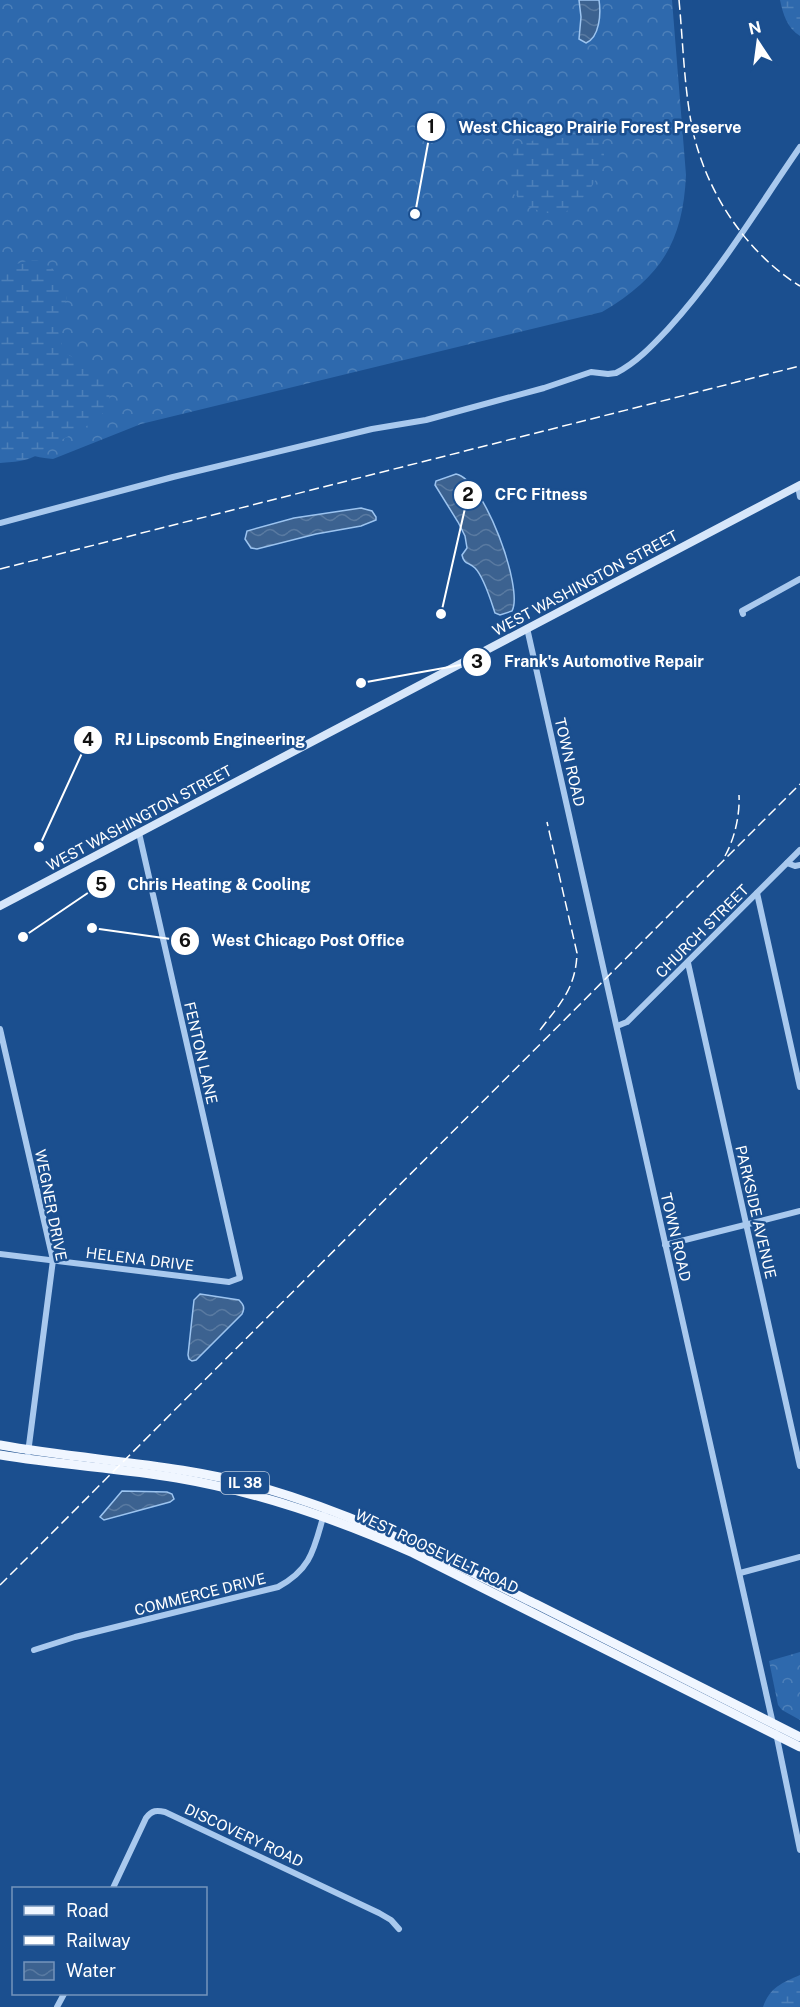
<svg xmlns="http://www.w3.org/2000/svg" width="800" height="2007" viewBox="0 0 800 2007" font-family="'Public Sans',sans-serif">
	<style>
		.forest { fill: url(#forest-crowns) }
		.wetland { fill: url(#wetland-marsh) }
		.water { fill: url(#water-waves); stroke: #9cc4f0; stroke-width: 1.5 }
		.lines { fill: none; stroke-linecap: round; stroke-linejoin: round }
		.street { stroke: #a9c9ee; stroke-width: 6 }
		.secondary { stroke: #d6e6fa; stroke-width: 8 }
		.primary { stroke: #f0f6ff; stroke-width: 9 }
		.rail { stroke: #fff; stroke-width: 1.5; stroke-dasharray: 10 4.5; stroke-linecap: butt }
		.labels { text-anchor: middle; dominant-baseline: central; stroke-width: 5; stroke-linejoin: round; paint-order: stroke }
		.shield { fill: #1b4f8f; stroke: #bbcadd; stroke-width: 1.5 }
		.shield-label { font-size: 14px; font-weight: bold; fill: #fff }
		.street-label { font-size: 15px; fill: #fff; stroke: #1b4f8f }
		.leader { fill: none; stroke: #fff; stroke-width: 2 }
		.callout-dot { fill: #fff; stroke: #1b4f8f; stroke-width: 2 }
		.mark-label { font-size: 18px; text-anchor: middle; font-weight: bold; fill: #111 }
		.callout-label { font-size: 16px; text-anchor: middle; font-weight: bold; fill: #fff; stroke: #1b4f8f; stroke-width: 5; stroke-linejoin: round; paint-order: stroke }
	</style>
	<defs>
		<pattern id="forest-crowns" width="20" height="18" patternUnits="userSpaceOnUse" patternTransform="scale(1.5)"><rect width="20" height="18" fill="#2e69ad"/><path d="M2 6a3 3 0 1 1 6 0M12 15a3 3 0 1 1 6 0" fill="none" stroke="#4d80b9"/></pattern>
		<pattern id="wetland-marsh" width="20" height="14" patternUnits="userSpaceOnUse" patternTransform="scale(1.5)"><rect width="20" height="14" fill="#2e69ad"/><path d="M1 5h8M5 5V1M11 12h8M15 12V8" fill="none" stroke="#4d80b9"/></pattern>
		<pattern id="water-waves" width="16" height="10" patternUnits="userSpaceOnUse" patternTransform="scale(1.5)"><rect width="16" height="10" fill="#3c6290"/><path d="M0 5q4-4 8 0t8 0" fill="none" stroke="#597aa1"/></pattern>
	</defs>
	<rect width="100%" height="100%" fill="#1b4f8f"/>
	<g class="forest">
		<path d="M0,0h672l14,175c-3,68 -26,103 -84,137l-461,112 -88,35c-18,-1 -35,-8 -53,-12z"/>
		<polygon points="800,1652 800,1720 782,1710 778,1705 769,1661"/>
	</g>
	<g class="wetland">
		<path d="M780,0h20v36c-13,-8 -17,-22 -20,-36z"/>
		<path d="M578,131l21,11c2,4 5,9 5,13 0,20 -27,58 -47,59 -13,0 -29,-7 -39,-14l-1,-4 -5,-3c-2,-15 -1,-31 3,-46l36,-13z"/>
		<path d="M30,260h7l16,9 12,24 2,5 -8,22 -1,10 6,22 45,28c0,9 2,18 -2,27 -7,16 -47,33 -62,41 -10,13 -30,14 -45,15v-194z"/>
		<path d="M800,1975v32h-37c7,-20 19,-24 37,-32z"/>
	</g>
	<g class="water">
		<path d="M579,0h20c2,13 1,37 -13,43l-7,-4 2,-22z"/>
		<path d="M456,474c28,5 68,115 56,137l-12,4 -5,-2c-4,-12 -11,-36 -20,-45 -6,-6 -11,-3 -13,-13l5,-7 -2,-12 -7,-14 -23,-37 1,-4z"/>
		<polygon points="361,508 372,511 376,517 376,520 361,526 316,534 257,549 251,548 245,539 247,531 294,518"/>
		<path d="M200,1294l39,6c5,5 6,8 3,14l-46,46 -4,1 -3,-2 -1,-4 6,-55z"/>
		<polygon points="122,1491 167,1492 172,1494 174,1499 170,1502 104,1520 100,1517"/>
	</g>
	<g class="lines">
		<g class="street">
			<polyline points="798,486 800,497"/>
			<path d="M0,523l173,-46 199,-48 54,-9 118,-32 47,-16 17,2 8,-1c20,-10 37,-28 52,-44 51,-56 89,-120 132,-182"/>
			<polyline points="743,614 742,611 800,579"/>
			<polyline points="527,628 773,1724"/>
			<polyline points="787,863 795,866 800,865"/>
			<polyline points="757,893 800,1087"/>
			<polyline points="688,963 800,1466"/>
			<polyline points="617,1026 627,1022 800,850"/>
			<polyline points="0,1029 53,1260 28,1453"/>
			<polyline points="665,1245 800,1211"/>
			<polyline points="0,1254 229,1282 240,1278 139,833"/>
			<polyline points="740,1573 800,1557"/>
			<path d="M34,1650l41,-13 203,-50c34,-18 36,-39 46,-73"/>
			<polyline points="776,1733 800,1850"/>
			<path d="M113,1888l33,-70c6,-8 11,-8 19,-6l214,101 12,7 8,9"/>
			<polyline points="57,2007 64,1994"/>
		</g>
		<polyline class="secondary" points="0,906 800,485"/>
		<g class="primary">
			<path d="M0,1445c88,16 178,18 264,43 96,28 183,72 272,116 88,44 176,89 264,133"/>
			<path d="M0,1455c59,10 118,13 177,23 82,14 160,41 236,75l387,194"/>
		</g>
		<g class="rail">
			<path d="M679,0c4,42 5,86 13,127 13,63 53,125 108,159"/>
			<polyline points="0,569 800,366"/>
			<path d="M725,856c10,-18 15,-42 14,-61"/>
			<path d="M540,1030c20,-26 36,-42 37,-77l-30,-131"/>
			<polyline points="0,1585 800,784"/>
		</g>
	</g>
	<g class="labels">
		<rect class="shield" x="221" y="1472" width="48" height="22" rx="4.5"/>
		<g class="shield-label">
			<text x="245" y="1483">IL 38</text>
		</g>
		<g class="street-label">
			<text transform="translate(585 583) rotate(-28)">WEST WASHINGTON STREET</text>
			<text transform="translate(570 762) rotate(77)">TOWN ROAD</text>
			<text transform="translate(139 818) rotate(-28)">WEST WASHINGTON STREET</text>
			<text transform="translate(702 931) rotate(-45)">CHURCH STREET</text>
			<text transform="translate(201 1053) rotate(77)">FENTON LANE</text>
			<text transform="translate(51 1205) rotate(79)">WEGNER DRIVE</text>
			<text transform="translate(756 1212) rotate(77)">PARKSIDE AVENUE</text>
			<text transform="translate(676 1237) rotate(77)">TOWN ROAD</text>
			<text transform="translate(140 1259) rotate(7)">HELENA DRIVE</text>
			<text transform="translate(437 1551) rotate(25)">WEST ROOSEVELT ROAD</text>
			<text transform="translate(200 1594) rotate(-14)">COMMERCE DRIVE</text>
			<text transform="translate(244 1835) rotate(25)">DISCOVERY ROAD</text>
		</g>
	</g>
	<path class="leader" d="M415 214L431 127M441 614L468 495M361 683L477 662M39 847L88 740M23 937L101 884M92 928L185 941"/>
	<g class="callout-dot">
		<circle cx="415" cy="214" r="6"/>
		<circle cx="441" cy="614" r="6"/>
		<circle cx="361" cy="683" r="6"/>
		<circle cx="39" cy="847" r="6"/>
		<circle cx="23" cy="937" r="6"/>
		<circle cx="92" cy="928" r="6"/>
		<circle cx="431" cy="127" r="15"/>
		<circle cx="468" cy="495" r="15"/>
		<circle cx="477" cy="662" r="15"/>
		<circle cx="88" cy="740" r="15"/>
		<circle cx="101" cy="884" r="15"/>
		<circle cx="185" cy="941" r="15"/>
	</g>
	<g class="mark-label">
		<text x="431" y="133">1</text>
		<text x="468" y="501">2</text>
		<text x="477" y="668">3</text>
		<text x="88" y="746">4</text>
		<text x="101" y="891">5</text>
		<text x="185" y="947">6</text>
	</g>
	<g class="callout-label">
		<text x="600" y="133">West Chicago Prairie Forest Preserve</text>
		<text x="541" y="500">CFC Fitness</text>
		<text x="604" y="667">Frank's Automotive Repair</text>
		<text x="210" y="745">RJ Lipscomb Engineering</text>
		<text x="219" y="890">Chris Heating &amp; Cooling</text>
		<text x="308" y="946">West Chicago Post Office</text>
	</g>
	<rect x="12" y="1887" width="195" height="108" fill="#1b4f8f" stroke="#7695bc" stroke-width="1.5"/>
	<rect x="24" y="1906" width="30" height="9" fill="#f0f6ff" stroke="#7695bc" stroke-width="1.5"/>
	<text x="66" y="1917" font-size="18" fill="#ffffff">Road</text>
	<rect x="24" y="1936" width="30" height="9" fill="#ffffff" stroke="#7695bc" stroke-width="1.5"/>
	<text x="66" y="1947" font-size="18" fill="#ffffff">Railway</text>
	<rect x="24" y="1962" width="30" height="18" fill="url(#water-waves)" stroke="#7695bc" stroke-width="1.5"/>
	<text x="66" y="1977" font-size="18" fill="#ffffff">Water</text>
	<g transform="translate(758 42) rotate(347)" stroke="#1b4f8f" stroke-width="4.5" paint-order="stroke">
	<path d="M0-4.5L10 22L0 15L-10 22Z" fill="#ffffff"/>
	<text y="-9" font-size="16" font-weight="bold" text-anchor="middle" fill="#ffffff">N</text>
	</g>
</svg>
